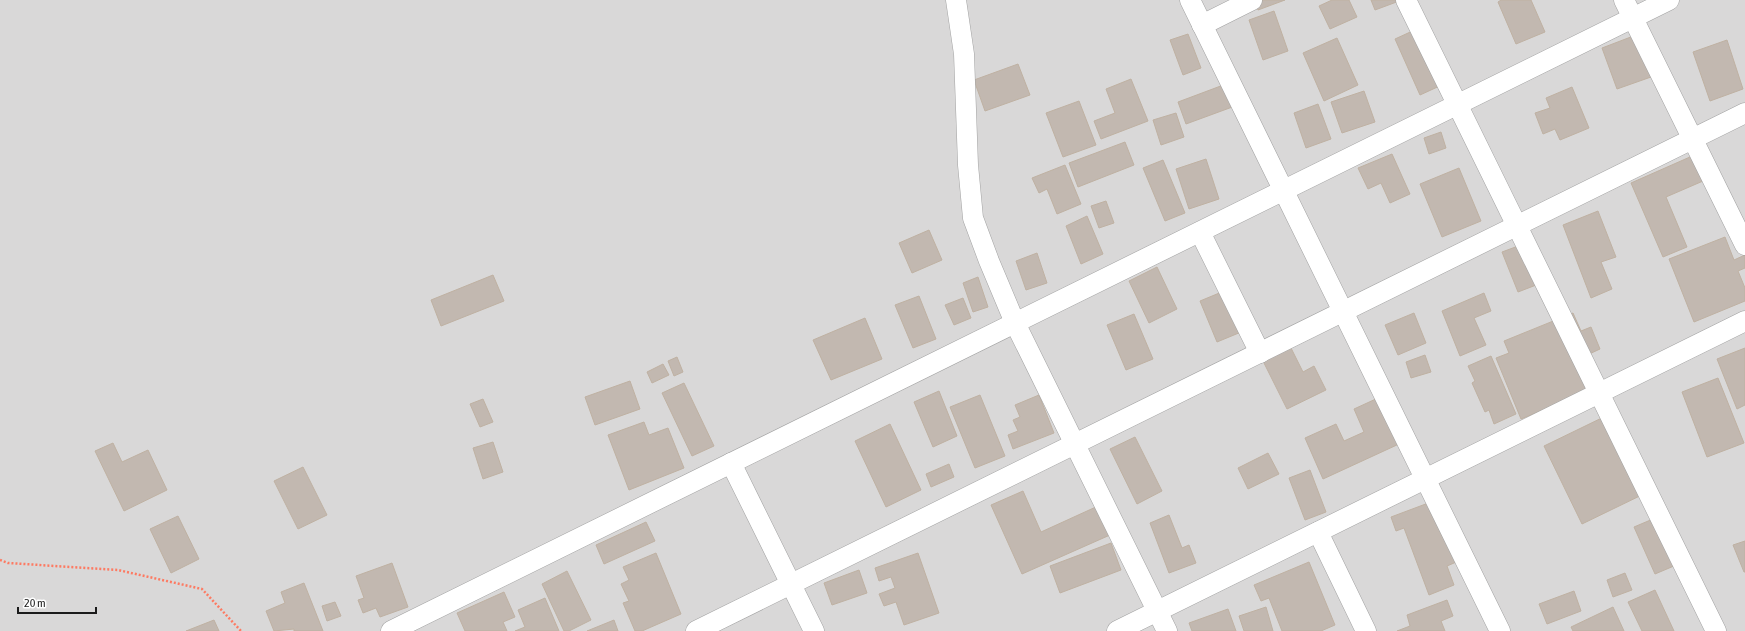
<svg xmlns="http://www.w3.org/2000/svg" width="1745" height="631" viewBox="0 0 1745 631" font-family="'Asap Condensed',sans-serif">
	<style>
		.residential { fill: #d9d8d8 }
		.building { fill: #c2b8b0; stroke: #bfb1a2 }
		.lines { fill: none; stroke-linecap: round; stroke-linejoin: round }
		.minor-casing { stroke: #a2a2a2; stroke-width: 21 }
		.path { stroke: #fd7a62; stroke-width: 2.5; stroke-dasharray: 2 2; stroke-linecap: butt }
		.minor { stroke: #fff; stroke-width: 20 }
	</style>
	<rect width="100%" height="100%" fill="#edeae0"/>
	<rect class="residential" x="0" y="0" width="1745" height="631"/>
	<g class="building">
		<polygon points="1254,0 1285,0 1258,10"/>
		<polygon points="1332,0 1349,0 1357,17 1330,29 1319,6"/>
		<polygon points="1371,0 1402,0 1375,10"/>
		<polygon points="1501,0 1531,0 1545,32 1516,44 1498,2"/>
		<polygon points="1274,11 1288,51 1263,60 1249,20"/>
		<polygon points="1419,28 1444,84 1420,95 1395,39"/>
		<polygon points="1188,34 1201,68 1183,75 1170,40"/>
		<polygon points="1636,35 1651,77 1617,89 1602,48"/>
		<polygon points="1337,38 1358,85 1324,101 1303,53"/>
		<polygon points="1727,40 1743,89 1710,101 1693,52"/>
		<polygon points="1018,64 1030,95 985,111 974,80"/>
		<polygon points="1131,79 1148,121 1101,139 1094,121 1115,113 1106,89"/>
		<polygon points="1226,84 1235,106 1186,124 1178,102"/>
		<polygon points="1572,87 1589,128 1560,140 1555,129 1543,134 1535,113 1550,108 1546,98"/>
		<polygon points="1364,91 1375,122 1342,133 1331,102"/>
		<polygon points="1079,101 1096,145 1063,157 1046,113"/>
		<polygon points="1318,104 1331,139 1306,148 1294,113"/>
		<polygon points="1176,113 1184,137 1161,145 1153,120"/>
		<polygon points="1441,132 1446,148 1429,154 1424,138"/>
		<polygon points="1125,142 1134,165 1078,187 1069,163"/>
		<polygon points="1699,153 1710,178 1666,197 1687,247 1663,257 1631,183"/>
		<polygon points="1392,154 1410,194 1390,203 1381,183 1368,189 1358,168"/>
		<polygon points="1206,159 1219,199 1189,209 1176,169"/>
		<polygon points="1163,160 1185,213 1165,221 1143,168"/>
		<polygon points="1065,165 1081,204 1057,214 1047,189 1039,193 1032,178"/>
		<polygon points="1459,168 1481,221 1442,237 1420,184"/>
		<polygon points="1106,201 1114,223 1099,228 1091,206"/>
		<polygon points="1598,211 1616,257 1601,262 1612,289 1591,298 1563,225"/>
		<polygon points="1087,216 1103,254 1081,264 1066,226"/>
		<polygon points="929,230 942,260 912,273 899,243"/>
		<polygon points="1725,237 1734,260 1745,255 1745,268 1738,271 1745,288 1745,301 1694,322 1669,259"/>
		<polygon points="1529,242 1544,282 1518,292 1502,252"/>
		<polygon points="1037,253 1047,283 1026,290 1016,261"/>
		<polygon points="1157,267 1177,309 1149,323 1129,281"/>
		<polygon points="493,275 504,301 441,326 431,300"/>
		<polygon points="978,277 988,307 973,312 963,283"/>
		<polygon points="1229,289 1246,330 1217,342 1200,301"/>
		<polygon points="1484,293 1491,311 1474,318 1486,345 1460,356 1442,311"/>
		<polygon points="919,296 936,339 913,348 895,305"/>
		<polygon points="963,298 971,318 954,325 945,305"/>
		<polygon points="1414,313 1426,343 1398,355 1385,325"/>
		<polygon points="1573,313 1581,331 1591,327 1600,349 1587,355 1600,386 1521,419 1496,358 1509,353 1504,341"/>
		<polygon points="1134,314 1153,359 1126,370 1107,325"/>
		<polygon points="865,318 882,359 831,380 813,340"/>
		<polygon points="1291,348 1303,372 1314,366 1326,390 1287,409 1263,361"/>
		<polygon points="1745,348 1745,405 1737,409 1717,359"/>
		<polygon points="1425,355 1431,372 1411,378 1406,362"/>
		<polygon points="1491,356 1516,414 1494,424 1489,410 1485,412 1472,383 1475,381 1468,366"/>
		<polygon points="677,357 683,372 674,376 668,361"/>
		<polygon points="663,364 669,375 652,383 647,372"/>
		<polygon points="1718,378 1744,443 1707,457 1682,392"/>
		<polygon points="630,381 640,409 595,425 585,397"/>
		<polygon points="684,383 714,446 692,456 662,393"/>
		<polygon points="939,391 957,436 933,447 914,402"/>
		<polygon points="980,395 1005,456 975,468 950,407"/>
		<polygon points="1039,395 1054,433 1013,449 1008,435 1018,431 1013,420 1020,417 1015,405"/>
		<polygon points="1378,398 1399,444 1323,479 1305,438 1336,424 1344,441 1364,432 1354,409"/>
		<polygon points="483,399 493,422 480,427 470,404"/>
		<polygon points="1612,413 1650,491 1582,524 1544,446"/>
		<polygon points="644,422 649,435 668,428 684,468 629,490 608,435"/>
		<polygon points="890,424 921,490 886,507 855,441"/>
		<polygon points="1135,437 1162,491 1137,504 1110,449"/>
		<polygon points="493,442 503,472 483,479 473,448"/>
		<polygon points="113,443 122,462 148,450 167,490 124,511 95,451"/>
		<polygon points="1268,453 1279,474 1248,489 1238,468"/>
		<polygon points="949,464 954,477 931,487 926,474"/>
		<polygon points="303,467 327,515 298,529 274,481"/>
		<polygon points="1310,470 1326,512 1305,520 1289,478"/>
		<polygon points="1023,491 1041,532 1098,506 1110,535 1022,574 991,505"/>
		<polygon points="1439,499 1461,560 1447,566 1454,585 1429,595 1404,528 1396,531 1391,517"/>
		<polygon points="1169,515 1182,548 1189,545 1196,563 1169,573 1150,523"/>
		<polygon points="178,516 199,559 171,573 150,529"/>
		<polygon points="1660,516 1681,563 1655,574 1634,527"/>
		<polygon points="646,522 655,541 604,564 596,545"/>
		<polygon points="1745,541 1745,572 1744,572 1733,545"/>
		<polygon points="1111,543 1121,570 1060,593 1050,566"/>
		<polygon points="656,553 681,614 642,631 635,631 623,603 629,601 621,584 629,580 623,567"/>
		<polygon points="918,553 939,613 904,625 896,602 884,606 879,594 895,588 891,577 879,581 875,568"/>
		<polygon points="1309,562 1335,625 1321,631 1282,631 1269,598 1261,601 1254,585"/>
		<polygon points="392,563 408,607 380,617 376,608 363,613 358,600 364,598 356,576"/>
		<polygon points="859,570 867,593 832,605 824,583"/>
		<polygon points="567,571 591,620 569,631 564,631 542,584"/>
		<polygon points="1625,573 1632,590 1613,597 1607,580"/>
		<polygon points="304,583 323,631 294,631 294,629 274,631 266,611 285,603 281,592"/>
		<polygon points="1655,590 1674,631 1642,631 1628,602"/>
		<polygon points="1574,591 1581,611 1547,624 1539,604"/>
		<polygon points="504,592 515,617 503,622 507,631 465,631 457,613"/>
		<polygon points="545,598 559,631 515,631 525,627 518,610"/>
		<polygon points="1447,600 1453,616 1441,621 1445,631 1397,631 1410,626 1407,615"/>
		<polygon points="335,602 341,616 327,621 322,606"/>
		<polygon points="1266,607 1273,631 1244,631 1239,616"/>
		<polygon points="1613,607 1624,631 1573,631 1571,627"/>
		<polygon points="1228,609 1236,631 1192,631 1189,623"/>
		<polygon points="214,620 219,631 186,631"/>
		<polygon points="614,620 618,631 587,631"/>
	</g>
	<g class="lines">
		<g class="minor-casing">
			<g id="minor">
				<polyline points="956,0 964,54 968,165 973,218 989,261 1015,323 1167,631"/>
				<polyline points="1190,0 1500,631"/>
				<polyline points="1406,0 1716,631"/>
				<polyline points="1624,0 1745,245"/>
				<polyline points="1202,25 1252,0"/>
				<polyline points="1200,232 1260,353"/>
				<polyline points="731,463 814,631"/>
				<polyline points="1318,532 1366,631"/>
				<polyline points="391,631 1669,0"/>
				<polyline points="696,631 1745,113"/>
				<polyline points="1117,631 1745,321"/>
			</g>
		</g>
		<polyline class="path" points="0,560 8,563 118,570 202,589 241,631"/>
		<use href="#minor" class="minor"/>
	</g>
	<path d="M18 607v6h78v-6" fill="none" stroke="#1b1b1b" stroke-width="2"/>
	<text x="24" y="607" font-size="12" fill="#1b1b1b" stroke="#ffffff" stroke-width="3" paint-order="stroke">20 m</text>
</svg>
